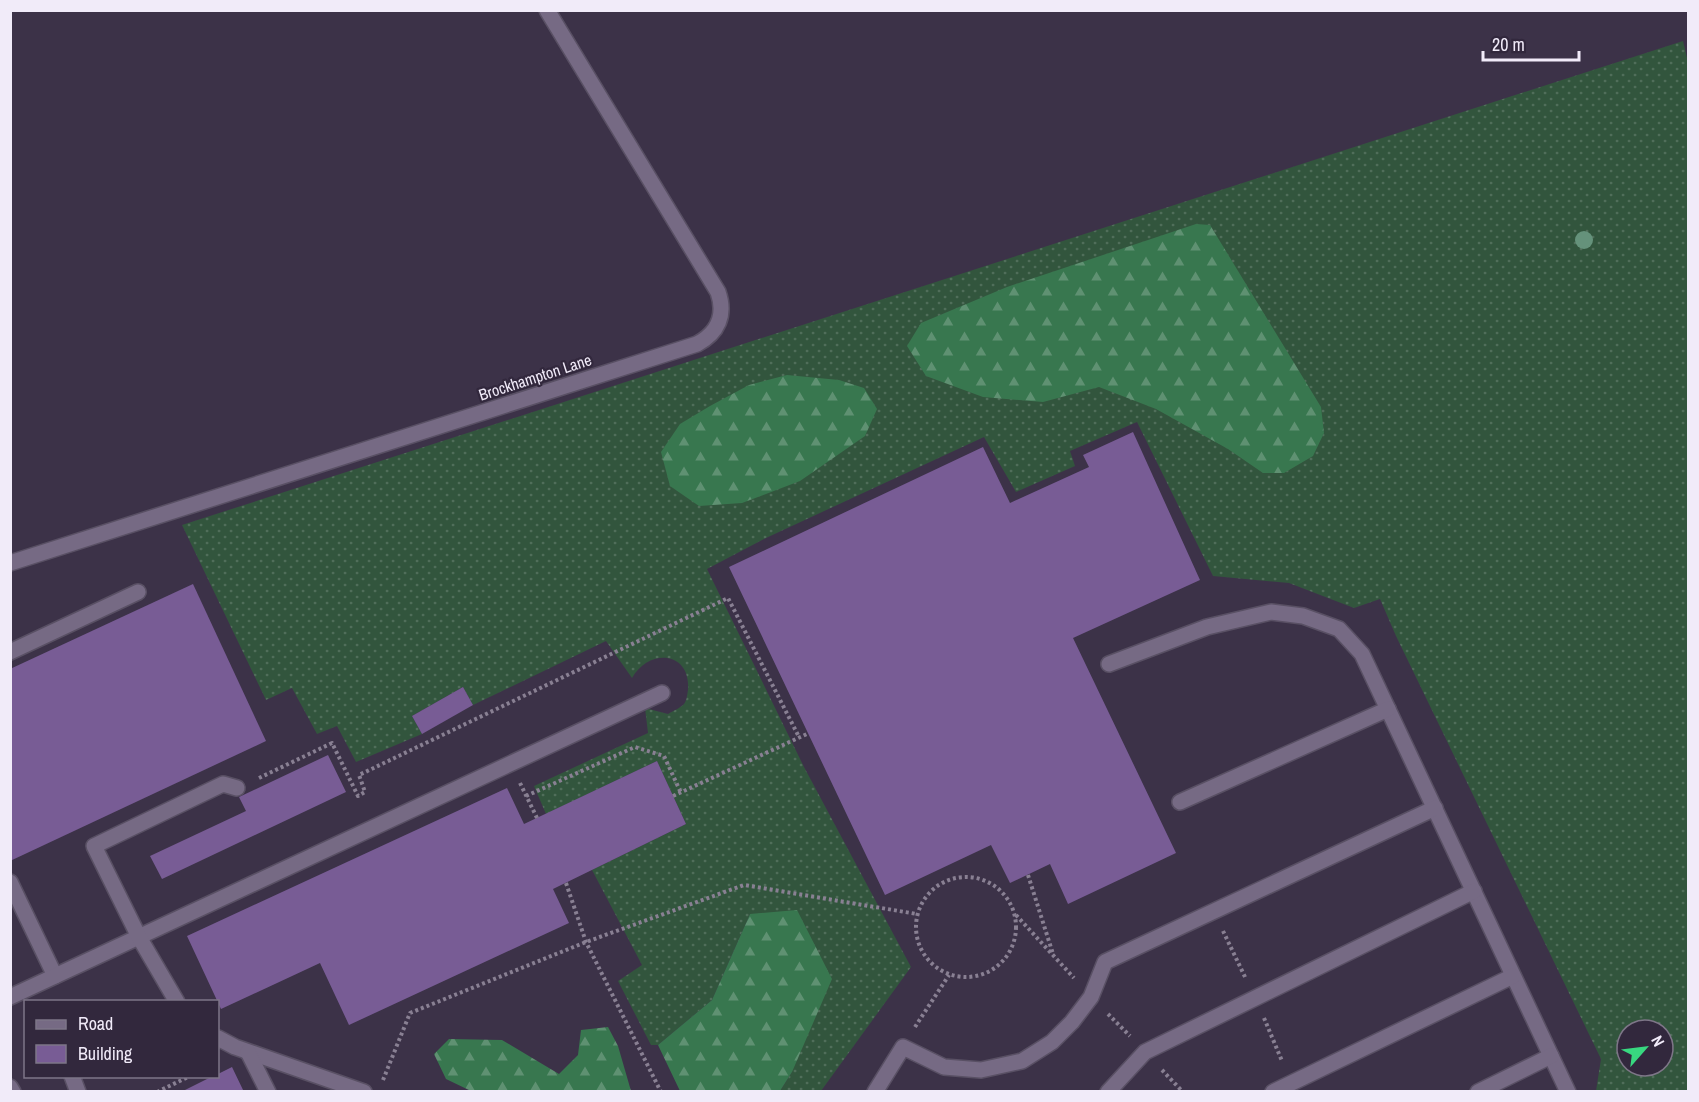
<svg xmlns="http://www.w3.org/2000/svg" width="1699" height="1102" viewBox="0 0 1699 1102" font-family="'Archivo Narrow',sans-serif">
	<style>
		.grass { fill: url(#grass-dots); fill-rule: evenodd }
		.forest { fill: url(#forest-firs) }
		.building { fill: #785c95 }
		.lines { fill: none; stroke-linecap: round; stroke-linejoin: round }
		.minor-casing { stroke: #595064; stroke-width: 18 }
		.path { stroke: #898093; stroke-width: 4; stroke-dasharray: 3 3; stroke-linecap: butt }
		.minor { stroke: #766a84; stroke-width: 15 }
		.tree { fill: #65927b }
		.labels { text-anchor: middle; dominant-baseline: central; stroke-width: 4.5; stroke-linejoin: round; paint-order: stroke }
		.street-label { font-size: 16px; fill: #f1ebf9; stroke: #32283d }
	</style>
	<defs>
		<pattern id="grass-dots" width="8" height="8" patternUnits="userSpaceOnUse" patternTransform="scale(1.5)"><rect width="8" height="8" fill="#32553d"/><path d="M2 2h.1M6 6h.1" fill="none" stroke="#506e5a" stroke-width="1.8" stroke-linecap="round"/></pattern>
		<pattern id="forest-firs" width="22" height="20" patternUnits="userSpaceOnUse" patternTransform="scale(1.5)"><rect width="22" height="20" fill="#38774f"/><path d="M5 1l3.5 6h-7zM16 11l3.5 6h-7z" fill="#5f9172"/></pattern>
	</defs>
	<rect width="100%" height="100%" fill="#3c3248"/>
	<path class="grass" d="M1683,41l5,21v1029h-92l5,-32 -205,-423 -16,-37 -26,9 -65,-25 -76,-7 -76,-154 -67,29 5,15 -59,26 -32,-55 -218,101 -59,31 97,198 107,200 -90,124h-41l12,-19 -42,-158 -38,86 -54,45h-7l-33,-64 24,-16 -50,-95 94,-46 -29,-63 -111,53 -12,-28 114,-53 -3,-25 23,6c5,-3 12,-6 16,-10 3,-4 3,-9 4,-14 3,-39 -39,-42 -56,-12l-26,-37 -133,64 -10,-18 -51,29 10,18 -66,28 -19,-36 -20,8 -25,-46 -26,12 -84,-175zM1627,1030h36v36h-36z"/>
	<g class="forest">
		<polygon points="1196,224 1210,225 1321,407 1324,433 1313,456 1284,473 1263,473 1228,449 1156,409 1099,387 1043,402 983,397 926,376 907,346 921,323 1007,287"/>
		<polygon points="787,375 839,380 864,388 877,409 865,436 800,481 742,503 699,506 670,486 661,452 680,424 710,406 749,385"/>
		<polygon points="797,910 832,979 792,1072 780,1091 680,1091 658,1045 712,1000 750,914"/>
		<polygon points="608,1027 618,1046 631,1091 471,1091 446,1079 434,1054 449,1039 502,1040 559,1074 578,1055 581,1030"/>
	</g>
	<g class="building">
		<polygon points="1133,432 1200,580 1073,638 1176,853 1068,904 1050,864 1010,883 991,845 885,895 729,567 983,447 1010,503 1089,467 1083,455"/>
		<polygon points="193,584 266,741 10,861 10,669"/>
		<polygon points="463,687 473,705 422,734 412,716"/>
		<polygon points="328,755 346,792 162,879 150,856 246,811 239,797"/>
		<polygon points="657,761 686,824 553,889 569,923 349,1025 320,963 221,1009 187,936 507,788 524,824"/>
		<polygon points="232,1067 244,1092 181,1092 213,1076 218,1076 218,1074"/>
	</g>
	<g class="lines">
		<g class="minor-casing">
			<g id="minor">
				<path d="M10,563l687,-219c21,-11 29,-29 21,-52l-171,-282"/>
				<polyline points="10,652 138,592"/>
				<polyline points="1109,664 1207,627 1271,612 1303,616 1339,629 1362,654 1568,1092"/>
				<polyline points="1180,802 1388,709"/>
				<polyline points="10,882 55,976"/>
				<polyline points="10,997 662,693"/>
				<polyline points="177,1002 139,937 94,846 223,784 237,788"/>
				<polyline points="218,1038 235,1047 364,1092"/>
				<polyline points="248,1052 268,1092"/>
				<polyline points="72,1076 78,1092"/>
				<polyline points="10,1087 13,1092"/>
				<polyline points="875,1092 903,1047 944,1067 981,1070 1022,1061 1052,1042 1072,1022 1091,997 1105,962 1435,808"/>
				<polyline points="1108,1092 1145,1052 1474,891"/>
				<polyline points="1273,1092 1513,976"/>
				<polyline points="1478,1092 1551,1056"/>
			</g>
		</g>
		<g class="path">
			<polyline points="259,778 332,743 358,796 365,792 359,775 728,598 799,737"/>
			<polyline points="520,783 537,818"/>
			<polyline points="526,796 635,747 664,756 681,793"/>
			<polyline points="673,796 809,733"/>
			<polyline points="1028,875 1053,954"/>
			<circle cx="966" cy="927" r="50"/>
			<polyline points="566,883 586,942 661,1092"/>
			<polyline points="1016,915 1074,978"/>
			<polyline points="1223,931 1246,979"/>
			<polyline points="1108,1014 1130,1036"/>
			<polyline points="1264,1018 1282,1061"/>
			<polyline points="915,1027 949,975"/>
			<polyline points="1162,1070 1183,1092"/>
			<polyline points="383,1080 410,1013 586,942 744,885 917,914"/>
			<polyline points="157,1092 190,1076"/>
		</g>
		<use href="#minor" class="minor"/>
	</g>
	<circle class="tree" cx="1584" cy="240" r="9"/>
	<g class="labels">
		<g class="street-label">
			<text transform="translate(535 377) rotate(-18)">Brockhampton Lane</text>
		</g>
	</g>
	<rect width="1699" height="1102" fill="none" stroke="#f1ebf9" stroke-width="24"/>
	<rect x="24" y="1000" width="195" height="78" fill="#32283d" stroke="#7e7688" stroke-width="1.5"/>
	<rect x="36" y="1020" width="30" height="9" fill="#766a84" stroke="#7e7688" stroke-width="1.5"/>
	<text x="78" y="1030" font-size="18" fill="#f1ebf9">Road</text>
	<rect x="36" y="1045" width="30" height="18" fill="#785c95" stroke="#7e7688" stroke-width="1.5"/>
	<text x="78" y="1060" font-size="18" fill="#f1ebf9">Building</text>
	<g transform="translate(1645 1048) rotate(62)"><circle r="28" fill="#32283d" stroke="#7e7688" stroke-width="1.5"/>
	<path d="M0-4.5L10 22L0 15L-10 22Z" fill="#38d880"/>
	<text y="-9" font-size="16" font-weight="bold" text-anchor="middle" fill="#f1ebf9">N</text>
	</g>
	<path d="M1483 51v9h96v-9" fill="none" stroke="#f1ebf9" stroke-width="3"/>
	<text x="1492" y="51" font-size="18" fill="#f1ebf9" stroke="#32283d" stroke-width="4.5" paint-order="stroke">20 m</text>
</svg>
